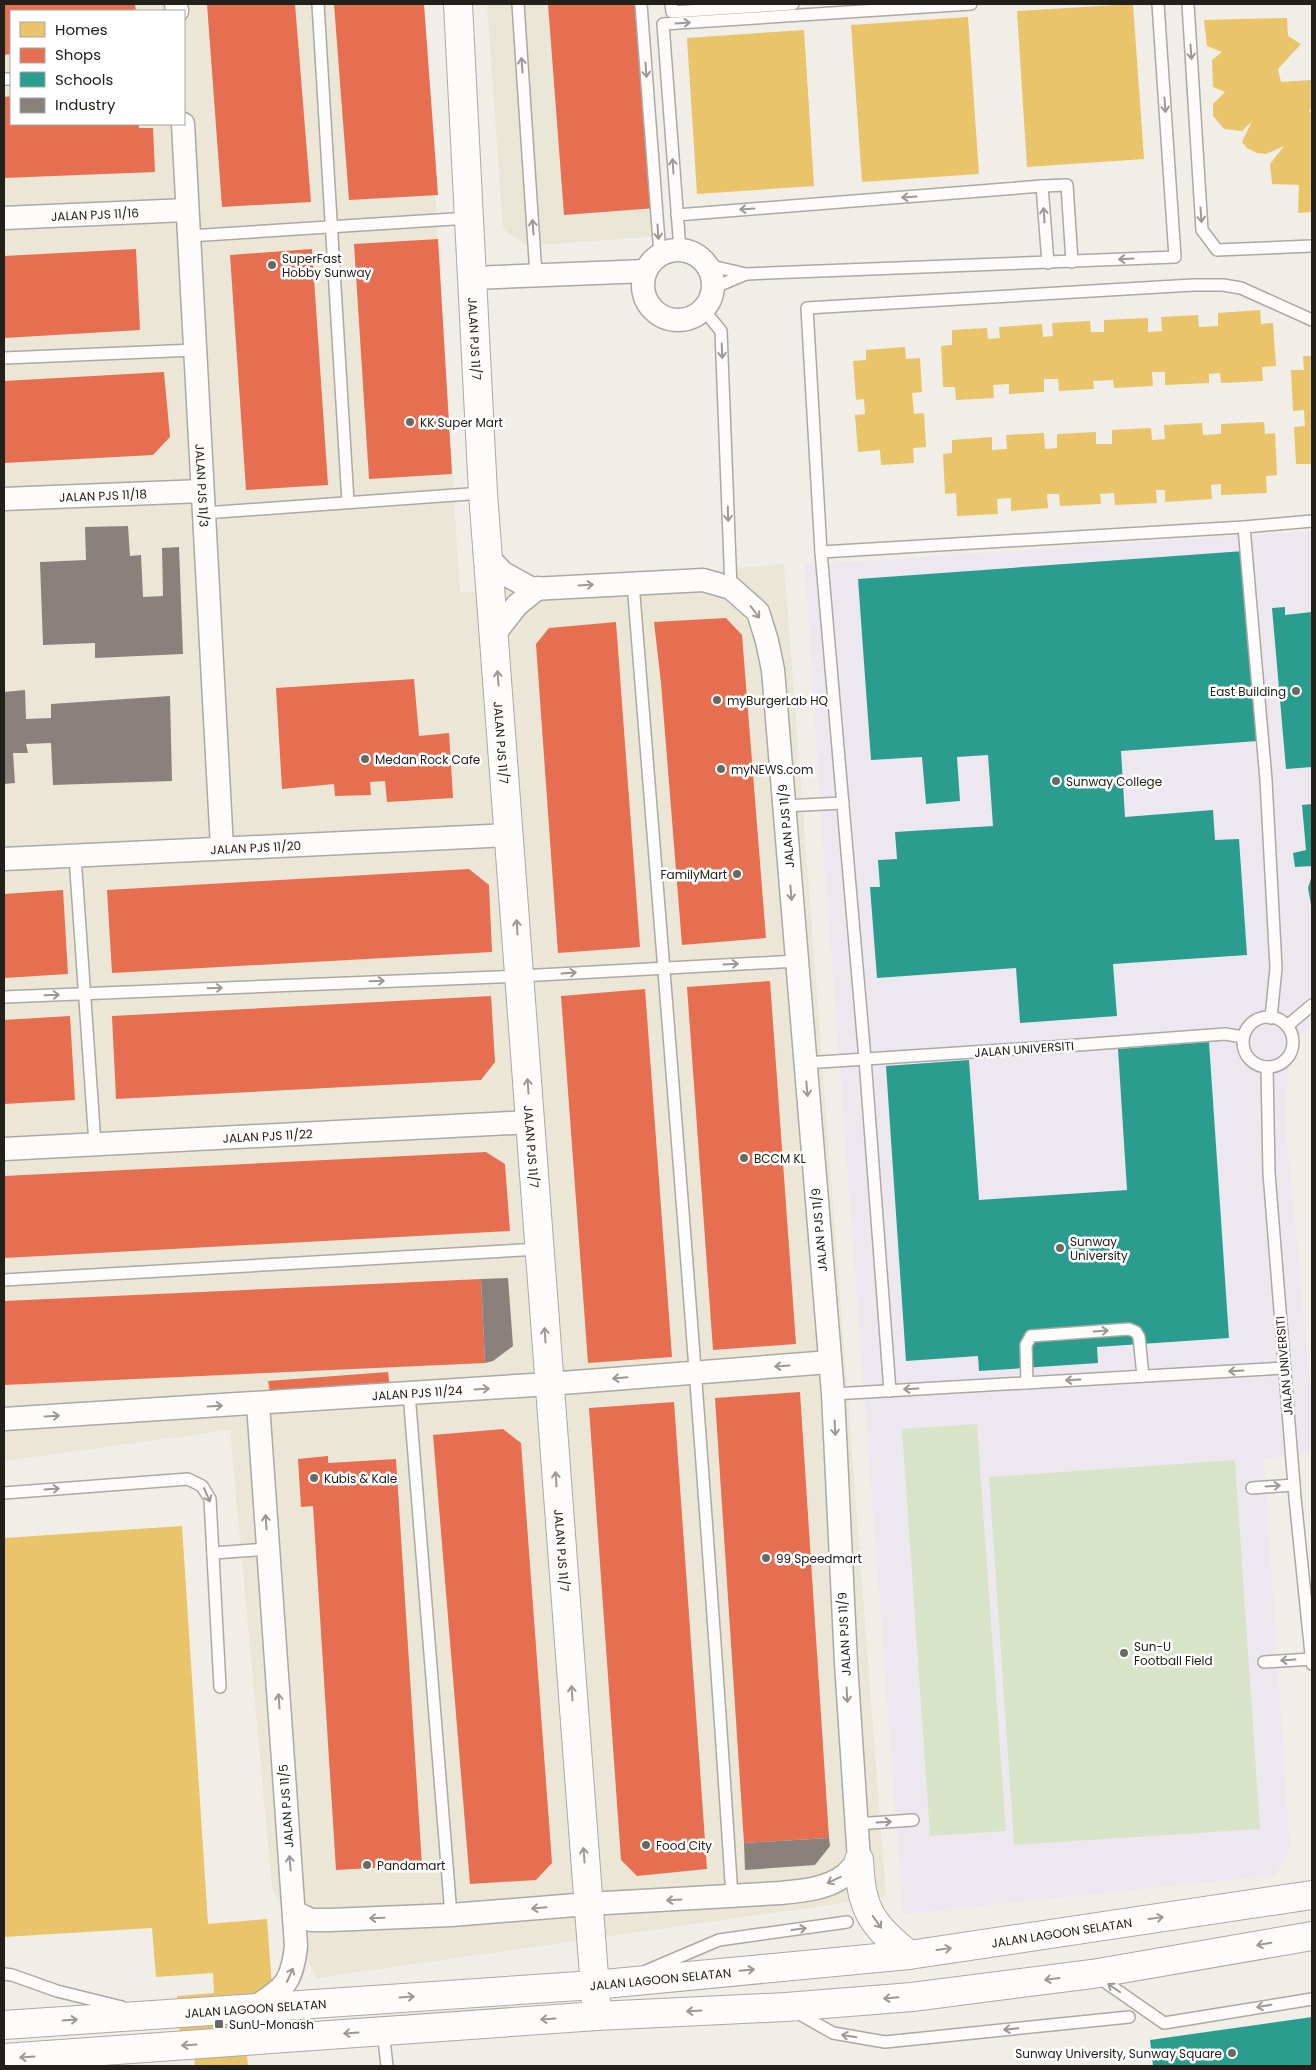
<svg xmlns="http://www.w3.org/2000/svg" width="1316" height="2070" viewBox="0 0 1316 2070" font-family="Poppins,sans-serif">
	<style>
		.built { fill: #e9e6d5 }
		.industrial { fill: #ece6d6; fill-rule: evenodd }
		.education { fill: #ede8f0 }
		.green { fill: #d7e4c8 }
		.homes { fill: #e9c46a }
		.shops { fill: #e76f51 }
		.schools { fill: #2a9d8f }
		.industry { fill: #8a817c }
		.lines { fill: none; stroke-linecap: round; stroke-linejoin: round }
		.service-casing { stroke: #aaa9a3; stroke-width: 14 }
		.minor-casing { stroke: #aaa9a3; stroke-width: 25 }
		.tertiary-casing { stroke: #aaa9a3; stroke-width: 30 }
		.secondary-casing { stroke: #aaa9a3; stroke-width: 30 }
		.service { stroke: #fdfcfb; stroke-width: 11 }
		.minor { stroke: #fdfcfb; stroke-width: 22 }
		.tertiary { stroke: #fdfcfb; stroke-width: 28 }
		.secondary { stroke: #fdfcfb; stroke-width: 28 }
		.oneway { stroke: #9a9996 }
		.poi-dot { fill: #696861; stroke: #fff; stroke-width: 2 }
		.labels { text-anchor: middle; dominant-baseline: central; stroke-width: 5; stroke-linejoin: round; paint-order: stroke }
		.street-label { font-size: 12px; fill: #21201a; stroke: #fff }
		.poi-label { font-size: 12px; fill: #21201a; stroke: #fff; text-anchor: start }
	</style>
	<rect width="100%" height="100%" fill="#f0eee6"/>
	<polygon class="built" points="487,4 644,4 661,236 527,246 503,229"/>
	<path class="industrial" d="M4,4h419l37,589 324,-29 102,1333 -570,81 -44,-90 -42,-458 -226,31zM11,11h173v113h-173z"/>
	<polygon class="education" points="1312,531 1312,1028 1290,1039 1285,1118 1312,1404 1312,1454 1264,1458 1290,1850 1275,1875 903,1914 820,804 805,565"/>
	<g class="green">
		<polygon points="977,1424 1006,1831 930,1836 902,1429"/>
		<polygon points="1235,1460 1260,1829 1014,1845 989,1477"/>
	</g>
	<g class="homes">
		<polygon points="1133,4 1144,159 1027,167 1017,11"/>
		<polygon points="968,17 979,174 862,182 851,25"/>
		<polygon points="1287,18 1288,36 1301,44 1278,69 1281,82 1312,80 1312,108 1309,111 1312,114 1312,212 1298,213 1299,185 1272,184 1270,164 1284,146 1266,154 1257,153 1247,148 1242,142 1252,121 1242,131 1224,129 1213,116 1213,104 1225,92 1213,87 1212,60 1222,52 1207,46 1204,20"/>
		<polygon points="804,30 814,186 697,194 687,38"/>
		<polygon points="1260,310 1261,324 1273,323 1276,366 1262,367 1263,381 1221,383 1220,373 1209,374 1209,383 1165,385 1165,372 1152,372 1153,386 1114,388 1113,380 1093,381 1094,389 1059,391 1058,379 1044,379 1044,392 1009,394 1009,384 993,385 994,398 956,400 955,387 943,387 941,346 952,345 952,330 987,328 988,339 1000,338 999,327 1042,324 1043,337 1053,336 1052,323 1090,321 1091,332 1104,332 1104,320 1148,318 1148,332 1162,331 1161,317 1198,315 1199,327 1218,326 1218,313"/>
		<polygon points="905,347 906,359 920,358 922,392 912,393 914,414 924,413 926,447 913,448 914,463 881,465 880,450 858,452 855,415 865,414 864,399 856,400 853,361 866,360 866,350"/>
		<polygon points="1303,356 1312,356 1312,464 1296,464 1294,427 1305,426 1304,410 1293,411 1291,370 1304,370"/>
		<polygon points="1264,422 1265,434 1275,433 1277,475 1266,476 1267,493 1221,495 1221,484 1211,485 1212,499 1165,502 1165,490 1156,490 1157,503 1115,505 1114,493 1100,494 1101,504 1060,506 1059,494 1047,494 1048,508 1011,511 1011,498 997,499 998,514 957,516 956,493 945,494 943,454 952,453 952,440 992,437 992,450 1007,449 1006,435 1044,433 1045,449 1057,448 1057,434 1096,432 1096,444 1112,444 1112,430 1151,428 1152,440 1165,439 1164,425 1202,423 1203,435 1221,434 1221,424"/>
		<polygon points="182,1526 208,1924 267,1919 276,2042 246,2044 248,2066 195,2066 193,2047 181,2048 177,1996 214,1993 213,1973 156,1977 152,1928 4,1937 4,1538"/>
	</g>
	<g class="shops">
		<polygon points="4,4 135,4 136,11 11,11 11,54 4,55"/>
		<polygon points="207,4 295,4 311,202 222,207"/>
		<polygon points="334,4 424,4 438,195 349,200"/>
		<polygon points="548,4 640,4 656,208 564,215"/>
		<polygon points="11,96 11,124 139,124 139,128 153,128 155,172 4,178 4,97"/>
		<polygon points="438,239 452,474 369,479 354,244"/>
		<polygon points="136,249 140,330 4,338 4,256"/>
		<polygon points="312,249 328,485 246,490 230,255"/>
		<polygon points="164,372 170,437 153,455 4,463 4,381"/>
		<polygon points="726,618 742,635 766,938 682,945 661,683 654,622"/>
		<polygon points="616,622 640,947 558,953 536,644 549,628"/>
		<polygon points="414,679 419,736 449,733 453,798 387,802 385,781 370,782 371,795 335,796 334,784 282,789 276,688"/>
		<polygon points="469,869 489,885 492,952 112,973 107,890"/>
		<polygon points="63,890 68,974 4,978 4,894"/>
		<polygon points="770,981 796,1344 713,1350 687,987"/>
		<polygon points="645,989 672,1357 588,1363 561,996"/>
		<polygon points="491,996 495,1062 481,1080 116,1099 112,1016"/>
		<polygon points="70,1016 75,1100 4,1104 4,1020"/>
		<polygon points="486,1152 505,1164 510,1231 4,1258 4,1176"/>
		<polygon points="481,1279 485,1363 4,1385 4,1301"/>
		<polygon points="388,1372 390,1389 270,1392 268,1381"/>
		<polygon points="800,1392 829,1838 744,1843 715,1398"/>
		<polygon points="674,1402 707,1869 637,1876 621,1860 589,1408"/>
		<polygon points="503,1429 521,1443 552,1863 536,1880 470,1884 433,1435"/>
		<polygon points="328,1456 328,1463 396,1459 422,1865 336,1870 313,1506 301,1507 298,1459"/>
	</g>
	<g class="schools">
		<polygon points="1244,551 1258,741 1121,751 1125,817 1213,810 1215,840 1239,839 1247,955 1113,964 1117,1016 1020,1023 1016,968 877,978 870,887 880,887 878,860 897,859 895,832 993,826 988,755 957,757 960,801 926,804 922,757 871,760 858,579"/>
		<polygon points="1285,607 1285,615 1312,612 1312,767 1286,769 1272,608"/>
		<polygon points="1312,804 1312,866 1295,867 1293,853 1306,850 1302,805"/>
		<polygon points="1312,875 1312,905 1311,905 1308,888"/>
		<polygon points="1209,1042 1229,1338 1097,1347 1098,1363 979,1371 978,1356 906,1361 886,1066 969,1060 979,1200 1127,1190 1118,1049"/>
		<polygon points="1312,2017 1312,2066 1153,2066 1150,2040"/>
	</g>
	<g class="industry">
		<polygon points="128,526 130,556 141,555 143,597 163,596 162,548 179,547 183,654 95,658 95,643 43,645 40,562 86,560 85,527"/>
		<polygon points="25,690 26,719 51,718 51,704 170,696 172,781 53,785 51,743 26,744 28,753 13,753 15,783 4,784 4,692"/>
		<polygon points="508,1278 513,1346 493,1361 485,1363 481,1279"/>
		<polygon points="829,1838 830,1846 815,1865 745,1870 744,1843"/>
	</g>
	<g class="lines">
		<g class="service-casing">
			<g id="service">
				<polyline points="318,4 348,502"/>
				<polyline points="518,4 536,275"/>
				<polyline points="641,4 660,255"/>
				<polyline points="671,4 672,12 793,4"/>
				<polyline points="1188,4 1202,230 1217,250 1312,246"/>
				<polyline points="4,79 11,79"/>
				<polyline points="1042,186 1067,185 1072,262"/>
				<polyline points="677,215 1042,186 1048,263"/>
				<polyline points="189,236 469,218"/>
				<polyline points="680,250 663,24 971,4"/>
				<polyline points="707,265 746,274 1175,257 1158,4"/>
				<polyline points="713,288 746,274"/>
				<polyline points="703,309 721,331 731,588"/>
				<polyline points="4,358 195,350"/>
				<polyline points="204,513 483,493"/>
				<polyline points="1244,527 1266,780 1276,968 1271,1018"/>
				<polyline points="821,552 1244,527 1312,521"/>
				<path d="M633,583c35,438 71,875 99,1314"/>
				<polyline points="784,806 843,803"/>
				<polyline points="75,856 95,1144"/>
				<polyline points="4,997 520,976 797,961"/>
				<circle cx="1268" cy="1042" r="25"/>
				<polyline points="1287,1026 1312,1005"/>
				<polyline points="805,1063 1065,1046 1225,1034 1243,1037"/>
				<polyline points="1267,1067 1269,1173 1295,1498 1312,1664"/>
				<polyline points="4,1280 540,1249"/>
				<polyline points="1027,1383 1026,1345 1031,1336 1129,1329 1136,1332 1139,1337 1143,1376"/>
				<polyline points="890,1391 865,1059 821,552 807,308 1193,285 1223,285 1241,288 1312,320"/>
				<polyline points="409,1393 451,1915"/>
				<polyline points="833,1394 1284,1368"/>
				<polyline points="1252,1488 1294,1485"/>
				<polyline points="4,1493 188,1479 202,1486 210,1499 220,1687"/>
				<polyline points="213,1553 268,1549"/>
				<polyline points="1264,1662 1312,1659"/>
				<polyline points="856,1824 913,1820"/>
				<polyline points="646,1971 719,1940 847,1922"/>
				<polyline points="4,1974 12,1975 57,1991 122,2007"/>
				<polyline points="1098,1977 1164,2023 1312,1999"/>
				<polyline points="796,2012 833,2033 885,2042 1129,2017"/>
				<polyline points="383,2031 387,2066"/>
			</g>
		</g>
		<g class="minor-casing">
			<g id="minor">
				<polyline points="176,4 177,11"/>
				<path id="s1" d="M183,124l39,724"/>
				<path id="s2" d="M4,218l183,-8"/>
				<circle cx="678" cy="285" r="35"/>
				<polyline points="473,278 646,271"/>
				<path id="s3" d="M4,499l198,-8"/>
				<polyline points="495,633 517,605 538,588"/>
				<path id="s4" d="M4,859l506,-24"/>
				<path id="s5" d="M4,1149l527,-27"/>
				<path id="s6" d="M4,1419l545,-35 281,-22"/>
				<path d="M294,1912l17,8h19l121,-5 137,-11 192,-11c21,-2 48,-4 65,-18 5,-4 10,-11 14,-15l-13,-197 -13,-269 -60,-724 -6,-29 -9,-29 -27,-24 -28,-8 -171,9 -29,-16 -15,-16"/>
				<path d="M255,2007c30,-19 37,-25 41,-61l-38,-542"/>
			</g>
		</g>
		<g class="tertiary-casing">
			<g id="tertiary">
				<path id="s7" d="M458,4l25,489 114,1523"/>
			</g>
		</g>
		<g class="secondary-casing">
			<g id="secondary">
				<path d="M859,1860c1,12 1,26 5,38 6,25 26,41 45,57"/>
				<path id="s8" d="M4,2025l590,-40 315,-30 403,-60"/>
				<polyline points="4,2058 597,2016 786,2007 912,1997 1092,1974 1312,1936"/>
			</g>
		</g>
		<use href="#service" class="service"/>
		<use href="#minor" class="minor"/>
		<use href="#tertiary" class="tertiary"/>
		<use href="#secondary" class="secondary"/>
	</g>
	<defs><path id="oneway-shaft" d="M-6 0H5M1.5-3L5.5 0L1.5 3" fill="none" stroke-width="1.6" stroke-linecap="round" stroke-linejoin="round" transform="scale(1.25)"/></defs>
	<g class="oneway">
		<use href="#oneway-shaft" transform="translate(683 23) rotate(-4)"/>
		<use href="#oneway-shaft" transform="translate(1191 52) rotate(86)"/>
		<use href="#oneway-shaft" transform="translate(522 65) rotate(-94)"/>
		<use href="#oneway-shaft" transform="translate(646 70) rotate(86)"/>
		<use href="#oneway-shaft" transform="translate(1165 105) rotate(86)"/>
		<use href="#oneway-shaft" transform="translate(673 166) rotate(-94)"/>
		<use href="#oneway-shaft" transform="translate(909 197) rotate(176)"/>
		<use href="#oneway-shaft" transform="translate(747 209) rotate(176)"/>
		<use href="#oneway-shaft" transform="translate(1044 215) rotate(-94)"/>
		<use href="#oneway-shaft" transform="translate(1201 215) rotate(86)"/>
		<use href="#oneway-shaft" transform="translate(533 227) rotate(-94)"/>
		<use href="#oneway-shaft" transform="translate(658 232) rotate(86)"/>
		<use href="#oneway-shaft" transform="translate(1126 259) rotate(177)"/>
		<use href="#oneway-shaft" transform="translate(722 351) rotate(88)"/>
		<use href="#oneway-shaft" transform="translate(728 514) rotate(88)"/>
		<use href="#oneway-shaft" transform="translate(586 585) rotate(-4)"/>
		<use href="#oneway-shaft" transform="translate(755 612) rotate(53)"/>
		<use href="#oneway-shaft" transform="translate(498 678) rotate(-94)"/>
		<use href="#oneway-shaft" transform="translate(791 893) rotate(85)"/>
		<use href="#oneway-shaft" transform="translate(517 927) rotate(-94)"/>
		<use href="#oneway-shaft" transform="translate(731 964) rotate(-3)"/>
		<use href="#oneway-shaft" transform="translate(569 973) rotate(-4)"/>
		<use href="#oneway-shaft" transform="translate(377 981) rotate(-2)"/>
		<use href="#oneway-shaft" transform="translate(215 988) rotate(-2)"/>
		<use href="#oneway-shaft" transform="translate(52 995) rotate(-2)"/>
		<use href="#oneway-shaft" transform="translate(528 1086) rotate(-94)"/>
		<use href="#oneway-shaft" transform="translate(807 1089) rotate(85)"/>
		<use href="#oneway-shaft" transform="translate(1101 1331) rotate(-4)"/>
		<use href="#oneway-shaft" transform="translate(545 1335) rotate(-94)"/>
		<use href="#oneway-shaft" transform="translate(782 1366) rotate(176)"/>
		<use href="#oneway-shaft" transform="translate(1236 1371) rotate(177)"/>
		<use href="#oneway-shaft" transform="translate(620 1378) rotate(175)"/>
		<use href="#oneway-shaft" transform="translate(1073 1380) rotate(177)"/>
		<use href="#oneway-shaft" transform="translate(482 1389) rotate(-4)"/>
		<use href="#oneway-shaft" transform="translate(911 1389) rotate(177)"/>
		<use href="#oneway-shaft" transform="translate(215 1406) rotate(-3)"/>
		<use href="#oneway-shaft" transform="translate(52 1416) rotate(-3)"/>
		<use href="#oneway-shaft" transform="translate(835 1428) rotate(87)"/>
		<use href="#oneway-shaft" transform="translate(556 1479) rotate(-94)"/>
		<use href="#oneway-shaft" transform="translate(1273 1486) rotate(-4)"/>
		<use href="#oneway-shaft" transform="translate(52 1489) rotate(-4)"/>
		<use href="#oneway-shaft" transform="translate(207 1495) rotate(66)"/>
		<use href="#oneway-shaft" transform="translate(266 1522) rotate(-94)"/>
		<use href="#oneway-shaft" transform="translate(1288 1660) rotate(176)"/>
		<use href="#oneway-shaft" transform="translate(572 1693) rotate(-94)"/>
		<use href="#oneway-shaft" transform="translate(847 1695) rotate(87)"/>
		<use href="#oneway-shaft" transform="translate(279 1701) rotate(-94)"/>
		<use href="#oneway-shaft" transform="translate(884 1822) rotate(-3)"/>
		<use href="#oneway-shaft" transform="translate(584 1855) rotate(-94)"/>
		<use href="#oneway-shaft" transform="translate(290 1863) rotate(-95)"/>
		<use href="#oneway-shaft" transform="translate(834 1880) rotate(155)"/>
		<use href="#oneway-shaft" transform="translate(674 1900) rotate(177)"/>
		<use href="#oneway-shaft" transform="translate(539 1908) rotate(175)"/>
		<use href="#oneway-shaft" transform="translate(377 1918) rotate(178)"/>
		<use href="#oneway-shaft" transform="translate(1156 1918) rotate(-8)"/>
		<use href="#oneway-shaft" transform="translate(877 1922) rotate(55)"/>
		<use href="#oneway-shaft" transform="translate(799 1929) rotate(-8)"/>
		<use href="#oneway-shaft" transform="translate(1264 1944) rotate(170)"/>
		<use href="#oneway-shaft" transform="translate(944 1949) rotate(-8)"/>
		<use href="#oneway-shaft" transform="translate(747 1970) rotate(-5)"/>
		<use href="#oneway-shaft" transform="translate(290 1975) rotate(-66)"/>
		<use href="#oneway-shaft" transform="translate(1052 1979) rotate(173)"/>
		<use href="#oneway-shaft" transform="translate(1114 1988) rotate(-145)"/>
		<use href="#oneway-shaft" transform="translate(407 1997) rotate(-4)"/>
		<use href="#oneway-shaft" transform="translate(891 1998) rotate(175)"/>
		<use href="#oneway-shaft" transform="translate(1264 2006) rotate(171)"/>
		<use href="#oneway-shaft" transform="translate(694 2011) rotate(177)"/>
		<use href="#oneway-shaft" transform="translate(548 2019) rotate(176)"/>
		<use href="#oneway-shaft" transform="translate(70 2020) rotate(-4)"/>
		<use href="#oneway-shaft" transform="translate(1011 2029) rotate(174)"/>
		<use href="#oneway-shaft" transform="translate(351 2033) rotate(176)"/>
		<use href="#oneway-shaft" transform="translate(849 2036) rotate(-170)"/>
		<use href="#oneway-shaft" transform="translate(189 2045) rotate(176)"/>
		<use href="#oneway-shaft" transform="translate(27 2057) rotate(176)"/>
	</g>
	<g class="poi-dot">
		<circle cx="272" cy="265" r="5"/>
		<circle cx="410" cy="422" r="5"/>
		<circle cx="1296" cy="691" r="5"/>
		<circle cx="717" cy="700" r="5"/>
		<circle cx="365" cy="759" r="5"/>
		<circle cx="721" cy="769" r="5"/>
		<circle cx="1056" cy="781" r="5"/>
		<circle cx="737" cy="874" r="5"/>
		<circle cx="744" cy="1158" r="5"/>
		<circle cx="1060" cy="1248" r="5"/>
		<circle cx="314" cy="1478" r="5"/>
		<circle cx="766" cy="1558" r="5"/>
		<circle cx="1124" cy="1653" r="5"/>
		<circle cx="646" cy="1845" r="5"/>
		<circle cx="367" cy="1865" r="5"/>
		<rect x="214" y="2019" width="10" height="10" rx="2.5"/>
		<circle cx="1232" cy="2053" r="5"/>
	</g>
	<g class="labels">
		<g class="street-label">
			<text stroke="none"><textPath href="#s2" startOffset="91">JALAN PJS 11/16</textPath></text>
			<text stroke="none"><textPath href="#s7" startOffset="335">JALAN PJS 11/7</textPath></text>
			<text stroke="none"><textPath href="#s1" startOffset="362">JALAN PJS 11/3</textPath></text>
			<text stroke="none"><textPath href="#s3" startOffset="99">JALAN PJS 11/18</textPath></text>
			<text stroke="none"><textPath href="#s7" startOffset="740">JALAN PJS 11/7</textPath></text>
			<text transform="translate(786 826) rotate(-95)">JALAN PJS 11/9</text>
			<text stroke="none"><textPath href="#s4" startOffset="252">JALAN PJS 11/20</textPath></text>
			<text transform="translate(1024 1049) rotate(-4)">JALAN UNIVERSITI</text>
			<text stroke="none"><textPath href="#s5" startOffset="264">JALAN PJS 11/22</textPath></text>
			<text stroke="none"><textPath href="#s7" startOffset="1145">JALAN PJS 11/7</textPath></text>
			<text transform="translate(819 1230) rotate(-95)">JALAN PJS 11/9</text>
			<text transform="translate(1284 1366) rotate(-95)">JALAN UNIVERSITI</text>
			<text stroke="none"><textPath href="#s6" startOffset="414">JALAN PJS 11/24</textPath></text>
			<text stroke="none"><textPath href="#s7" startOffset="1550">JALAN PJS 11/7</textPath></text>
			<text transform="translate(844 1634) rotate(-93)">JALAN PJS 11/9</text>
			<text transform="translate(286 1806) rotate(-94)">JALAN PJS 11/5</text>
			<text stroke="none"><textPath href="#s8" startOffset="1062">JALAN LAGOON SELATAN</textPath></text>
			<text stroke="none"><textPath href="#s8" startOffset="658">JALAN LAGOON SELATAN</textPath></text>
			<text stroke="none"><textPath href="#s8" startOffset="252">JALAN LAGOON SELATAN</textPath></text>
		</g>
		<g class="poi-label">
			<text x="282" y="258">SuperFast<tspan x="282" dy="14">Hobby Sunway</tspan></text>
			<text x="420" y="422">KK Super Mart</text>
			<text x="1286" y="691" text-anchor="end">East Building</text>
			<text x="727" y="700">myBurgerLab HQ</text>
			<text x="375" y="759">Medan Rock Cafe</text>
			<text x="731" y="769">myNEWS.com</text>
			<text x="1066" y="781">Sunway College</text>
			<text x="727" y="874" text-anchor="end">FamilyMart</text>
			<text x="754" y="1158">BCCM KL</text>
			<text x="1070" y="1241">Sunway<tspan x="1070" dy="14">University</tspan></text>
			<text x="324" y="1478">Kubis &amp; Kale</text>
			<text x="776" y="1558">99 Speedmart</text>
			<text x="1134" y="1646">Sun-U<tspan x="1134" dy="14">Football Field</tspan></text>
			<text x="656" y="1845">Food City</text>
			<text x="377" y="1865">Pandamart</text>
			<text x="229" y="2024">SunU-Monash</text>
			<text x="1222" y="2053" text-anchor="end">Sunway University, Sunway Square</text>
		</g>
	</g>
	<rect width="1316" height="2070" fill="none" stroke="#21201a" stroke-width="10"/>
	<rect x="10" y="10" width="175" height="115" fill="#ffffff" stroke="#a6a6a3"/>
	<rect x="20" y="22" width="25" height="15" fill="#e9c46a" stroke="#a6a6a3"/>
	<text x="55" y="35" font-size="15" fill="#21201a">Homes</text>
	<rect x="20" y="48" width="25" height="15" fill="#e76f51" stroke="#a6a6a3"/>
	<text x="55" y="60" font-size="15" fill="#21201a">Shops</text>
	<rect x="20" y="72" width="25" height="15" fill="#2a9d8f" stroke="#a6a6a3"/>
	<text x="55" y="85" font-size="15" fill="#21201a">Schools</text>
	<rect x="20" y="98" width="25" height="15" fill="#8a817c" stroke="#a6a6a3"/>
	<text x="55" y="110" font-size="15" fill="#21201a">Industry</text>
</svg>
